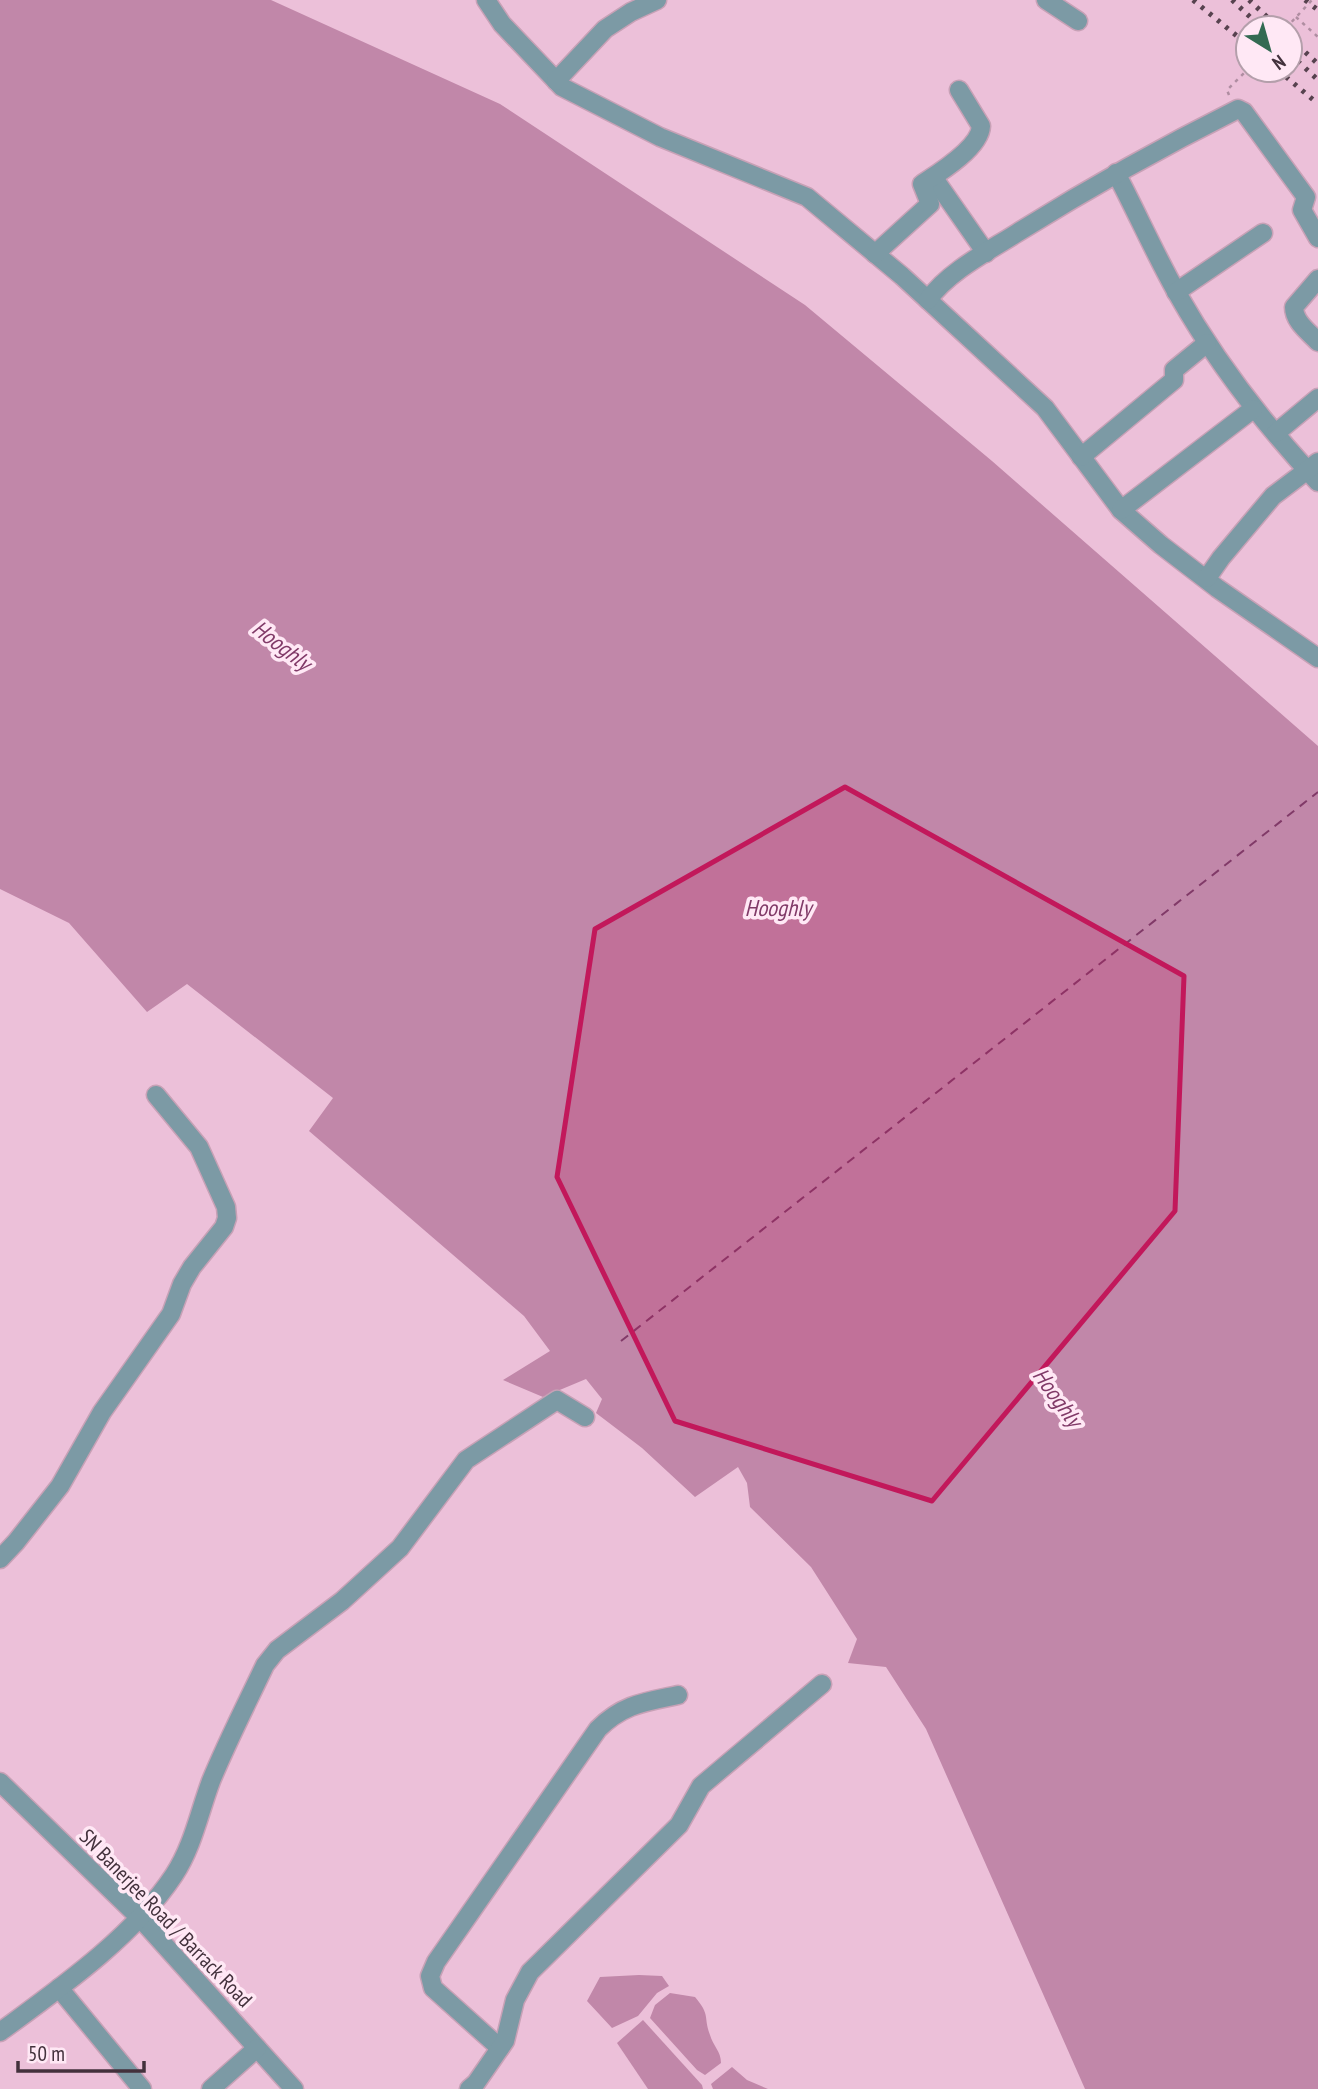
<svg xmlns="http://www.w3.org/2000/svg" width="1318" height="2089" viewBox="0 0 1318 2089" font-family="'PT Sans Narrow',sans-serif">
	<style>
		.water { fill: #c187a9 }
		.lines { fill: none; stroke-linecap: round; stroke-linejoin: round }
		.ferry { stroke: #813a68; stroke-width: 2; stroke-dasharray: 9 7; stroke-linecap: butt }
		.minor-casing { stroke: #c7a1b6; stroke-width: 21 }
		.path { stroke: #af8da1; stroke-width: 2.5; stroke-dasharray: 3.5 5; stroke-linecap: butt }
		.minor { stroke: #7c9aa5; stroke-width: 18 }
		.rail { stroke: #57424f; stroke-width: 5; stroke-dasharray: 3.5 7; stroke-linecap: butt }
		.path-bridge { stroke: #af8da1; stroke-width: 2.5; stroke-dasharray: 3.5 5; stroke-linecap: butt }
		.marked { fill: #c2185b; fill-opacity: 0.2; stroke: #c2185b; stroke-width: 5; stroke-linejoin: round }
		.labels { text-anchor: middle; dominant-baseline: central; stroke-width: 7; stroke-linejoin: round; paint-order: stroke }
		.street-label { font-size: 21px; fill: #43313c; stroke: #ffe8f5 }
		.water-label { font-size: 23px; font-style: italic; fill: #813a68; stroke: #ffe8f5 }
	</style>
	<rect width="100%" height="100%" fill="#ecc0d9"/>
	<g class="water">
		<polygon points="0,0 271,0 500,104 805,305 992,461 1318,746 1318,2089 1085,2089 926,1729 886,1667 848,1663 857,1639 811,1567 750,1507 747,1483 738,1467 695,1497 642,1448 596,1413 602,1399 586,1379 543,1397 503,1380 550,1351 524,1316 309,1131 333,1098 187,984 147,1012 69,923 0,889"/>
		<polygon points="639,1975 662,1976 669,1986 657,1993 638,2016 612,2028 587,2001 600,1977"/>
		<path d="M670,1993l25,4c16,19 8,19 15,38 3,11 11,16 11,28l-16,12 -8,-5 -47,-52 5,-13z"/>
		<polygon points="643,2020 702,2085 703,2089 648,2089 617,2043"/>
		<polygon points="732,2067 747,2080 768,2089 713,2089 711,2084"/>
	</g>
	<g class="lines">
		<polyline class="ferry" points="621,1341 1318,792"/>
		<g class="minor-casing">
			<g id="minor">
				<polyline points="486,0 502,24 562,87 660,137 807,197 902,276 1045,408 1121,510 1161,545 1217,588 1318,658"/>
				<polyline points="1046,0 1078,21"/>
				<polyline points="556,81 605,29 631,12 657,0"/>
				<path d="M1116,173c21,40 39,81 61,120 39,69 87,131 141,189"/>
				<polyline points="933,177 986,253"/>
				<path d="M875,254l55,-50 -8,-20c17,-11 58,-36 59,-58l-22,-36"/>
				<path d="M1318,279l-24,28c0,15 15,25 24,35"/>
				<polyline points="1176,292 1263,233"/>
				<path d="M928,300c21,-29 59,-48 89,-67 72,-45 145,-86 221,-124l6,3 62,85 -4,13 16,28"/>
				<polyline points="1276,433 1318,398"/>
				<polyline points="1081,457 1174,380 1174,370 1207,343"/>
				<polyline points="1121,510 1253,409"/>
				<polyline points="1207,578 1221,558 1273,496 1318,462"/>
				<polyline points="0,1559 16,1542 60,1486 102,1412 171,1314 182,1284 192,1267 224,1227 227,1218 226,1207 199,1147 156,1095"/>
				<polyline points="0,1782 141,1919 294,2089"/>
				<polyline points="59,1988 142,2089"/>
				<path d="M0,2032c60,-44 133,-95 174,-157 19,-29 25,-62 37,-94 16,-39 36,-78 54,-116l12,-15 65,-49 58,-53 66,-88 91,-60 28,17"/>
				<path d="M500,2048l-67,-60 -3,-12 6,-14 162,-233c25,-25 47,-27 80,-34"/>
				<polyline points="211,2089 257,2048"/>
				<polyline points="469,2089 476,2083 505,2041 515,2000 530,1972 679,1825 701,1786 822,1684"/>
			</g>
		</g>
		<g class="path">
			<polyline points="1296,17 1318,37"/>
			<polyline points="1229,95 1227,90 1248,69"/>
		</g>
		<use href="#minor" class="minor"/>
		<g class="rail">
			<polyline points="1193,0 1248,45"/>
			<polyline points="1232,0 1262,28"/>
			<polyline points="1249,0 1279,28"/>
			<polyline points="1305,0 1318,10"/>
			<polyline points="1290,38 1318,64"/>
			<polyline points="1290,54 1318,80"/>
			<polyline points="1278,70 1318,104"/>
		</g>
		<polyline class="path-bridge" points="1286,28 1312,0"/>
	</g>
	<path class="marked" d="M845,787l339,189 -9,235 -243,290 -257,-80 -118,-244 38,-248z"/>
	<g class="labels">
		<g class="street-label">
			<text transform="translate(166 1918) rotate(46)">SN Banerjee Road / Barrack Road</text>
		</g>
		<g class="water-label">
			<text transform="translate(282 645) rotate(37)">Hooghly</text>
			<text x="778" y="907">Hooghly</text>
			<text transform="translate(1058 1397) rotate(54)">Hooghly</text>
		</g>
	</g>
	<g transform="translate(1269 49) rotate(143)"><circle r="33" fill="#ffe8f5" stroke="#b49fab" stroke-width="2"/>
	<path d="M0-5L12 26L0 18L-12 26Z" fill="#336a52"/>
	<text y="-10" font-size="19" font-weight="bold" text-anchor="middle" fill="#43313c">N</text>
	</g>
	<path d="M18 2061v10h126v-10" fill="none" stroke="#43313c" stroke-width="3.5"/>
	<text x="28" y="2061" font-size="21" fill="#43313c" stroke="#ffe8f5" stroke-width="5" paint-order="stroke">50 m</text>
</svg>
